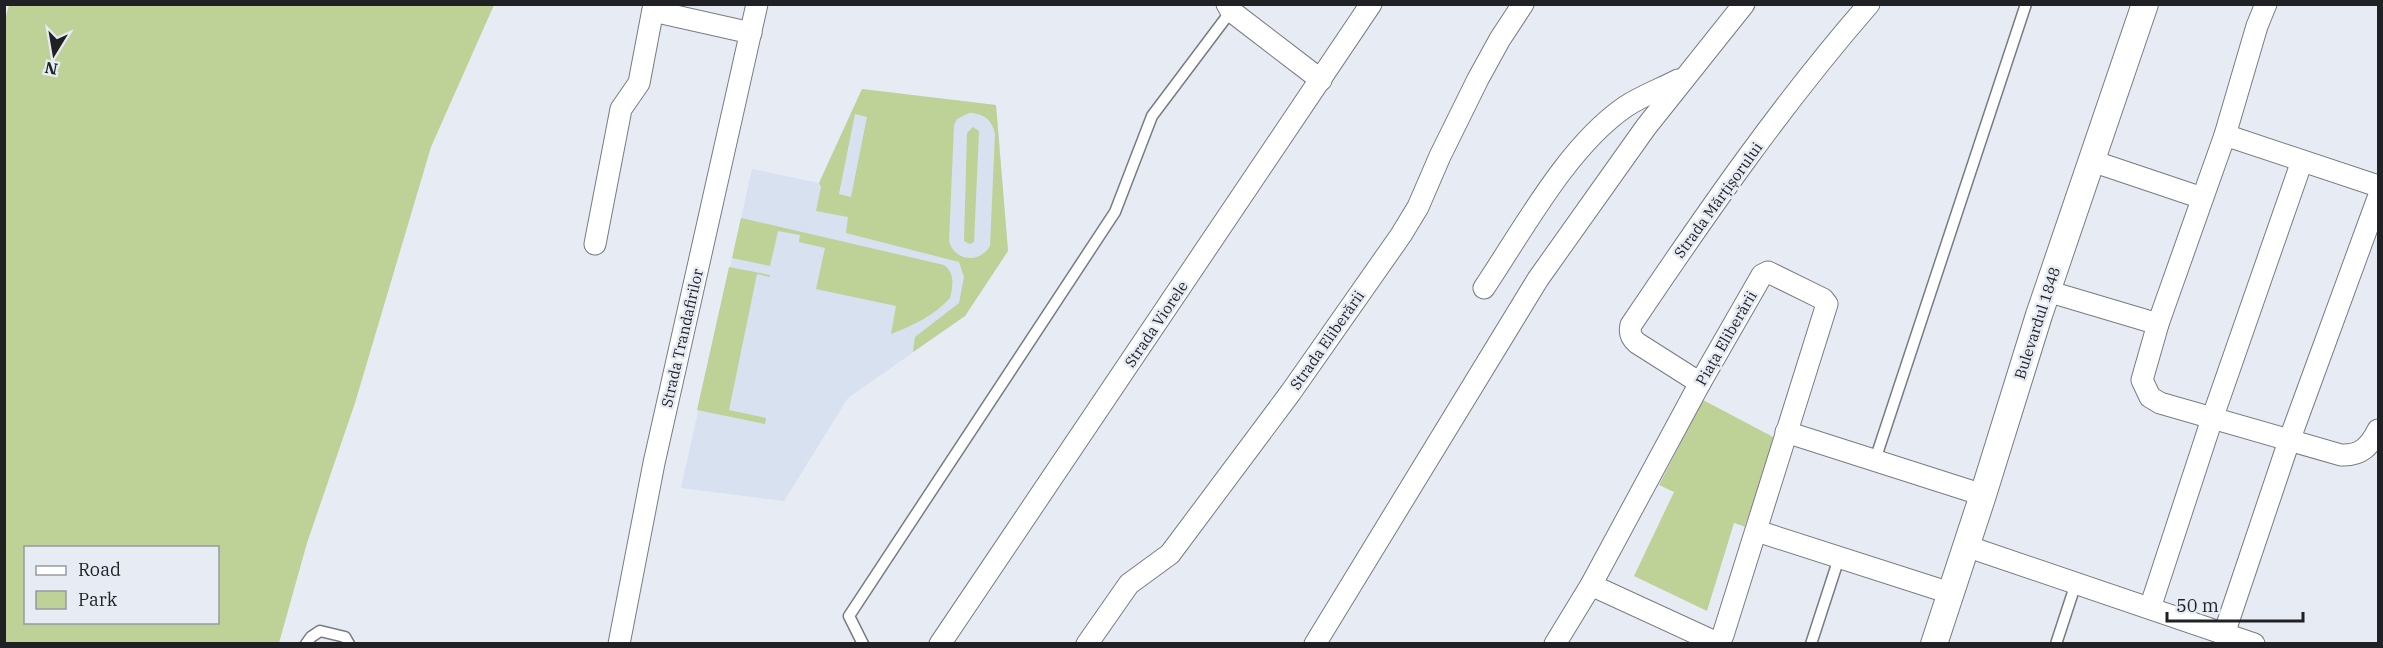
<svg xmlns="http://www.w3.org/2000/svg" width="2383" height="648" viewBox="0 0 2383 648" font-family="'IBM Plex Serif',serif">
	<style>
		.built { fill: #d7e1ef }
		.green { fill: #bed197; fill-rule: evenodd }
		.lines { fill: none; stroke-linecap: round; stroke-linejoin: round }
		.service-casing { stroke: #777c83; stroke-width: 13 }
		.minor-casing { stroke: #777c83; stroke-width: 23 }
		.tertiary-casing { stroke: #777c83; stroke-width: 28 }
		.service { stroke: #fff; stroke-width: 10 }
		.minor { stroke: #fff; stroke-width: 21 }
		.tertiary { stroke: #fff; stroke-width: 26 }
		.labels { text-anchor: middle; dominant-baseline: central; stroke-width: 5; stroke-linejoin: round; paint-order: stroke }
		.street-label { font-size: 15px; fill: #1f2124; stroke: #e7ecf4 }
	</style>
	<rect width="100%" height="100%" fill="#e7ecf4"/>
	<polygon class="built" points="862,89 996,105 1008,251 965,316 848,398 784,501 681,488 752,169 819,183"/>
	<g class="green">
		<path d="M9,5h485l-63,142 -76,256 -48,140 -28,100h-274l-1,-620zM26,548h192v74h-192z"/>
		<path d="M862,89l134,16 12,146 -43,65 -52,36 2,-15 44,-34 5,-26 -5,-15 -113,-29 2,-16 -32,-6 5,-24 -2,-4zM969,113c14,0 23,6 26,21l-5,112c-10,18 -36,15 -41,-5l5,-116 3,-6zM855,114l12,3 -16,80 -12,-3z"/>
		<polygon points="973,127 979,131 974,242 970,244 964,241 967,133"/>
		<path d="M741,218l203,47c11,8 9,20 6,33 -15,17 -38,28 -59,36l5,-28 -80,-17 9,-41 -26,-6 1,-7 -22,-4 -8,35 -38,-8z"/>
		<polygon points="729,267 770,275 770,277 757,274 729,410 766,418 765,424 697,410"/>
		<polygon points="1703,400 1777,439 1745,525 1749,528 1734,523 1707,611 1634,576 1674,492 1659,485 1660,483"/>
	</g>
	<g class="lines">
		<g class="service-casing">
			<g id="service">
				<polyline points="1875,460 2026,4"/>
				<polyline points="306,644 311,637 320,631 345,637 349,644"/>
				<polyline points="863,644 849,616 1115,212 1152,116 1231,11"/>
				<polyline points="1811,644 1839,558"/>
				<polyline points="2056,644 2076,583"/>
			</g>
		</g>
		<g class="minor-casing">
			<g id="minor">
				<polyline points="1227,4 1231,11 1321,80"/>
				<path d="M2266,4l-9,22 -32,109 -67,189 -16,56 8,17 10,6 181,52c20,1 29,-9 37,-25"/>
				<polyline points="653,11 751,33"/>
				<polyline points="2225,135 2378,186"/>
				<polyline points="2092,161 2202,198"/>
				<polyline points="595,244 621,109 639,83 654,4"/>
				<polygon points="1768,272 1823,299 1827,304 1723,635 1720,641 1715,642 1591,585 1700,383 1762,275"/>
				<path d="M1484,288c39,-58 83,-141 141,-181 16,-11 36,-18 53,-27"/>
				<polyline points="2047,291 2158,324"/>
				<path d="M1700,383l-63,-40c-6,-5 -8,-10 -6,-18 74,-110 150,-220 238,-321"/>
				<polyline points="1786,432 1983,495"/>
				<polyline points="1757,531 1950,593"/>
				<polyline points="1966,546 2254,644"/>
				<polyline points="2150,608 2212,419 2302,161"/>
				<polyline points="2224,634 2289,441 2378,198"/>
				<polyline points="619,644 654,463 757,4"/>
				<polyline points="940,644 1371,4"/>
				<polyline points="1087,644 1129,584 1170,554 1291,392 1401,235 1418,207 1440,156 1478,79 1500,39 1523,4"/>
				<polyline points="1315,644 1538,279 1646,127 1744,4"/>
				<polyline points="1555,644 1591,585"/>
			</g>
		</g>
		<g class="tertiary-casing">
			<polyline id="tertiary" points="1934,644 1983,495 2039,315 2145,4"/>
		</g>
		<use href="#service" class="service"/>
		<use href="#minor" class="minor"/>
		<use href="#tertiary" class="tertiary"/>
	</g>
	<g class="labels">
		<g class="street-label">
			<text transform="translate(1718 200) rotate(-54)">Strada Mărțișorului</text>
			<text transform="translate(2037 323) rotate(-72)">Bulevardul 1848</text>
			<text transform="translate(1156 324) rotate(-56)">Strada Viorele</text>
			<text transform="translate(682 338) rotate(-77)">Strada Trandafirilor</text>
			<text transform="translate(1726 338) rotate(-60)">Piața Eliberării</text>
			<text transform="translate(1327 340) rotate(-55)">Strada Eliberării</text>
		</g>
	</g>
	<rect width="2383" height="648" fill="none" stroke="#1f2124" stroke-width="12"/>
	<rect x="24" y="546" width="195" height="78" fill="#e7ecf4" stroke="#979ba1" stroke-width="1.5"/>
	<rect x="36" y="566" width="30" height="9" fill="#ffffff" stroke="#979ba1" stroke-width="1.5"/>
	<text x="78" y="576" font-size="18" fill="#1f2124">Road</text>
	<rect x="36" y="591" width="30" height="18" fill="#bed197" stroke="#979ba1" stroke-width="1.5"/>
	<text x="78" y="606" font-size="18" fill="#1f2124">Park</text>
	<g transform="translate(54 54) rotate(191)" stroke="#e7ecf4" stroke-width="4.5" paint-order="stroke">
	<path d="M0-4.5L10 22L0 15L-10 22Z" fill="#1f2124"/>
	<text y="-9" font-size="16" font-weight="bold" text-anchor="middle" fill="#1f2124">N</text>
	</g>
	<path d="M2167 612v9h136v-9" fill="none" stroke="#1f2124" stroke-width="3"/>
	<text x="2176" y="612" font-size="18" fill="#1f2124" stroke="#e7ecf4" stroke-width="4.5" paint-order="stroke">50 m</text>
</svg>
